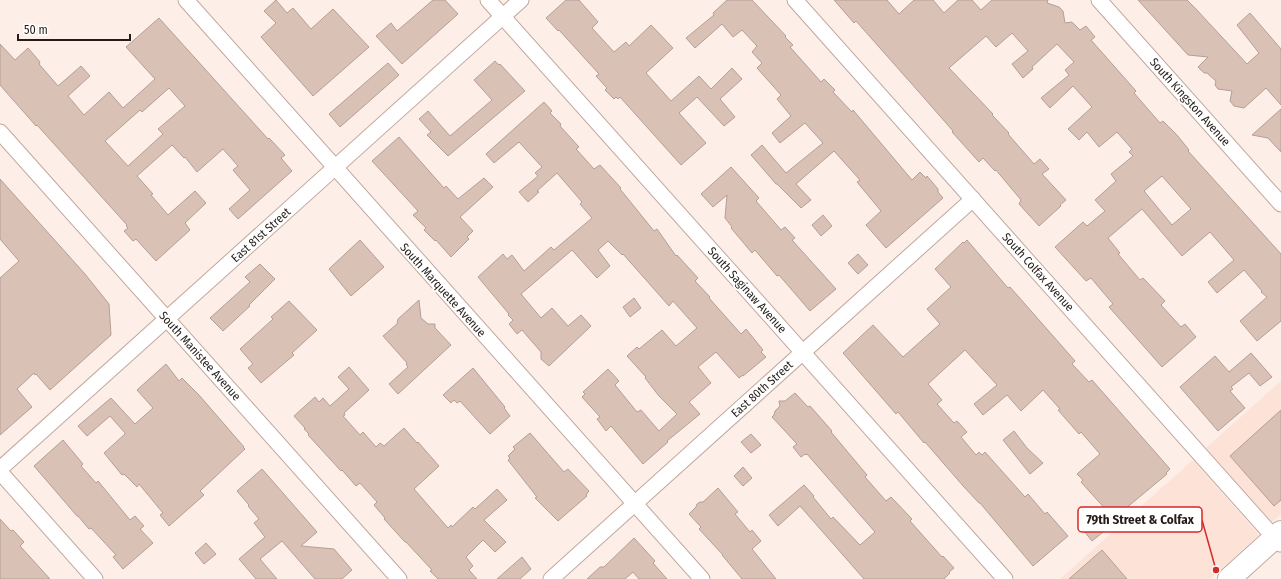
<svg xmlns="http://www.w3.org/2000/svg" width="1281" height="579" viewBox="0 0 1281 579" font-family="'Fira Sans Condensed',sans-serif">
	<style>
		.built { fill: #fde2d7 }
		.building { fill: #d9c1b6; stroke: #b69e94; fill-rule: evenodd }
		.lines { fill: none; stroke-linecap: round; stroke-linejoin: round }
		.minor-casing { stroke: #c0a89e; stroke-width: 17 }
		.secondary-casing { stroke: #c0a89e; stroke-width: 24 }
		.minor { stroke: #fff; stroke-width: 15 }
		.secondary { stroke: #fff; stroke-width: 22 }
		.labels { text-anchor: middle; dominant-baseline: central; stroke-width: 4; stroke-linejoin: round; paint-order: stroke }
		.street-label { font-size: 12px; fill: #251c19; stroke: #fff }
		.leader { fill: none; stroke: #d62828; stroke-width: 1.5 }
		.callout-dot { fill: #d62828; stroke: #fff; stroke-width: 1.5 }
		.callout { fill: #fff; stroke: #d62828; stroke-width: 1.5 }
		.callout-label { font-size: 13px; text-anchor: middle; font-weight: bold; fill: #251c19 }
	</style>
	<rect width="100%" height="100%" fill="#fdeee8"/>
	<g class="built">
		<polygon points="1281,381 1281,514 1272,522 1206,448"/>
		<polygon points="1193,460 1259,535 1210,579 1060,579"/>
	</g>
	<g class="building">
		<polygon points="276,0 287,13 293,8 311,29 333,9 369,47 313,96 261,37 276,23 264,11"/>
		<polygon points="433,0 445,0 458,14 402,64 376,36 391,23 397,31"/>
		<polygon points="566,0 579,0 598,22 592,28 614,52 626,42 629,46 651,25 673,48 646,73 671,101 699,76 711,89 732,68 742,79 720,99 735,117 724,126 697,97 679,113 706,143 681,165 620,97 618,99 616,97 614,99 605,90 607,88 596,76 599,74 559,30 558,31 546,18"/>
		<polygon points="727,0 752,0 786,36 785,37 793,45 790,47 821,82 824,79 835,90 833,92 852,112 853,110 912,180 920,172 926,178 927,176 938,189 938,192 943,198 886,248 866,225 881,211 857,182 860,180 834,151 796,184 811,200 801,208 777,184 776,184 751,155 762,145 786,173 823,143 805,123 780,143 772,133 791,116 777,99 781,95 757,68 762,63 752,52 757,46 742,30 733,37 722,24 695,48 686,38 714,15 713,13"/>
		<path d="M834,0h53l12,14 15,-14h19l11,13 14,-13h14l9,10 11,-10h56l-1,3 12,4 4,4 2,12 7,-1 8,8 6,-4 9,11 -4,3 45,51 -2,2 26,30 3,-2 14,14 12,15 -1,1 93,103v67l-24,20 -17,-20 27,-24 -6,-5 1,-1 -18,-21 -27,23 -9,-11 26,-22 -24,-28 -28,24 -40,-47 -34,29 12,15 -2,1 22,26 3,-2 22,23 -4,4 20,22 4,-3 11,13 -34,30 -53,-60 4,-3 -22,-26 -5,3 -31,-34 28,-25 4,4 18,-15 -10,-11 21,-19 -5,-7 22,-18 -4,-4 3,-3 -15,-17 -18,15 -12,-15 -8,8 -11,-11 24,-22 -19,-21 -23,22 -9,-10 28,-23 -4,-5 9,-8 -17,-18 -25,23 1,2 -10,9 -11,-14 16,-13 -16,-18 -16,14 -10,-11 -37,32 44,46 -1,1 17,18 -1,1 26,30 6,-5 9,10 -7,5 24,26 -6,5 1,1 -22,20 -20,-22 2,-4 -25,-30 -1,1 -12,-13 -4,4 -27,-30 1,-1 -35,-40 -62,-70 -2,2zM1162,176l29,33 -19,16 -28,-34z"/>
		<polygon points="1138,0 1187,0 1195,8 1247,64 1259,53 1237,25 1250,13 1281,49 1281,105 1266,88 1244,108 1234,106 1230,101 1232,91 1218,89 1215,85 1216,81 1207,73 1204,73 1198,67 1208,57 1188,55"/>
		<path d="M159,18l109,121 1,-1 16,17 -4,3 11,13 -54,48 -9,-10 21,-19 -17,-20 5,-4 -15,-17 -26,23 -12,-15 -1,1 -12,-13 -35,31 16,18 -2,1 17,20 27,-24 11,12 -21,20 5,7 -34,31 -20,-22 -3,2 -9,-10 4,-3 -2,-2 1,-1 -90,-100 -1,1 -36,-41v-41l15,16 13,-12 12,14 -1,2 19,22 23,-20 9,10 -22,20 16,19 25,-23 14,16 32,-29 -29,-32zM169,88l16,18 -27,23 5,5 -35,32 -23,-25 35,-31 2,2z"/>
		<polygon points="495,61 499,65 500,64 525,91 448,156 427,135 431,132 419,119 428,111 450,136 492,100 474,80"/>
		<polygon points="388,63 399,75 340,127 329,114"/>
		<polygon points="544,102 552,111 550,113 561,124 560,126 579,147 576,149 594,169 600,165 621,188 620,189 654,231 657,229 676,256 677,255 698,278 695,281 710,297 709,298 741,334 746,329 763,350 761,352 766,357 743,376 743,375 739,378 716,352 698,367 711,383 689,402 700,414 667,441 668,442 643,464 611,426 606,431 597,419 600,417 582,397 585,394 583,392 608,369 619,381 615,385 637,412 641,410 659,431 677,414 659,396 645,378 646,377 627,356 637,347 639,349 662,330 676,346 697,328 673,301 669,306 623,254 622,255 608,241 598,250 610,266 597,278 572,250 521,294 541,318 552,308 568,326 581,315 591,326 549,366 541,359 541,352 522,330 517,334 509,324 513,320 508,315 509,314 478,277 503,254 507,259 512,255 524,271 551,247 554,250 592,218 580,204 582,202 557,173 537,191 539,192 528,202 519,192 538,176 535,173 542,167 519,142 494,163 486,154"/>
		<polygon points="1281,109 1281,152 1268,138 1252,135"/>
		<polygon points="399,137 444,188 446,186 458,199 484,178 493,187 460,217 473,231 467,237 469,239 451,257 436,240 435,241 424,230 426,228 413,215 418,211 372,161"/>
		<polygon points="731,167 759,198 756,201 781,230 785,227 795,238 792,240 836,289 810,311 779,275 777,276 755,250 752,253 731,228 732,227 725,218 727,195 713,207 701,194"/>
		<polygon points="0,179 85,274 109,304 111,335 50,390 36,374 35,375 34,373 17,389 32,407 0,435 0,278 19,261 0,239"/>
		<polygon points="823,215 832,226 821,236 812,225"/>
		<polygon points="360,240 384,267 351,296 329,269"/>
		<polygon points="967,240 1008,288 1010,287 1075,361 1072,364 1089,382 1092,380 1170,469 1166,473 1167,474 1125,509 1128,512 1092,541 1084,531 1108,512 1081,482 1083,480 1077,474 1100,454 1081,432 1079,434 1058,410 1060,409 1043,390 1021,411 1007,395 983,415 974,404 997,385 965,350 928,384 942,400 937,404 954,423 957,421 967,432 961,437 976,455 979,452 982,455 985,452 1025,497 1028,494 1045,514 1047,512 1068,536 1033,566 980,503 979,503 964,487 925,442 924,443 898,412 896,414 843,353 873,325 903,357 940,324 927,309 951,287 935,269 963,242 964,243"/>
		<polygon points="858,254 868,265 858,274 848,263"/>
		<polygon points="260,264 275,279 249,305 250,306 223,331 210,318 250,282 245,277"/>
		<polygon points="634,298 641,308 630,317 623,307"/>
		<polygon points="419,300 421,318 428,324 435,324 435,328 451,345 398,394 389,384 408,367 406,364 407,363 383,336 397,324 398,319"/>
		<polygon points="289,301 317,330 292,353 294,355 261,383 248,368 253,364 240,349 273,319 271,317"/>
		<polygon points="1251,353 1272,377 1260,386 1249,373 1231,387 1233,389 1230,391 1245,408 1218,431 1180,387 1215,356 1229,372"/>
		<polygon points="166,364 179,381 182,378 199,395 244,447 243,447 245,449 200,491 204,495 169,526 160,515 163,513 139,484 137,487 124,474 122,475 104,453 125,434 125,433 110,416 87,436 78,426 111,398 135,424 153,408 137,390"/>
		<polygon points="349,367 369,390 344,413 345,415 343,416 360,435 363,432 376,447 380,443 384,446 404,428 417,443 418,442 439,466 414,489 448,528 451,525 452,527 473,507 475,509 497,489 507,500 484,520 506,542 495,552 483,540 466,557 473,566 469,570 477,579 438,579 430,571 432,570 406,542 405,542 384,519 385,518 374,505 377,502 360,483 356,486 342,470 341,471 308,435 309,434 304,429 305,428 294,416 315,397 319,402 323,398 330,406 349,389 338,377"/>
		<polygon points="473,368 505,407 504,408 510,416 490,434 460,401 457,403 454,400 451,403 443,395"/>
		<polygon points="795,393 808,407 810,406 832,431 831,432 867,475 865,477 886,501 891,497 912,519 910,521 942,557 943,556 954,568 949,572 950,573 944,579 864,579 800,506 778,526 769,515 804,485 814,496 813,497 831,519 833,517 860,545 875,532 807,454 806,455 805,454 801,457 793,447 797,444 772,417 774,415 775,411 780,406 779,401 785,401"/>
		<polygon points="1281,410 1281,500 1274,506 1230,456"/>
		<polygon points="1014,431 1027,448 1043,463 1030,474 1003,440"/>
		<polygon points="530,433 564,472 568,469 589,491 586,495 587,496 558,521 535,498 537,497 508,460 510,458 508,456 515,449 513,447"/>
		<polygon points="751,434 761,445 751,453 741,442"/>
		<polygon points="63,440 83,464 81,466 96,483 98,481 130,520 135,516 144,526 140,529 153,543 123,569 113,557 116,555 91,528 89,529 78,516 77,516 34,466"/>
		<polygon points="743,467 752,478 743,486 734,476"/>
		<polygon points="262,469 317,532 301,546 334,549 352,570 342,579 315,579 282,541 260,559 277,579 256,579 239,559 265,537 254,523 259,519 248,506 249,505 237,491"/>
		<polygon points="718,488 738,512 735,514 750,532 752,530 761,541 752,549 776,579 742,579 722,555 723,555 699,529 701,527 689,514 696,507 697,504 700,502 703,502"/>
		<polygon points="0,519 11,531 13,530 24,542 20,546 50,579 0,579"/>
		<polygon points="634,538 655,561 653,563 667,579 639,579 633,572 625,579 587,579 600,567 604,567"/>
		<polygon points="206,543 216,554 204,564 195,553"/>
		<polygon points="1102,550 1127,579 1069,579"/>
		<polygon points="522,557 531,569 520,579 497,579"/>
	</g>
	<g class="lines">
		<g class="minor-casing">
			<g id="minor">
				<polyline points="186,0 702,579"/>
				<polyline points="488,0 1005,579"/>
				<polyline points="795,0 1280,544"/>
				<polyline points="1099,0 1281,204"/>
				<polyline points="0,132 399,579"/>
				<polyline points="0,469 521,0"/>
				<polyline points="0,472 95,579"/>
				<polyline points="551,579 973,199"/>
			</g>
		</g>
		<g class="secondary-casing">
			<polyline id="secondary" points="1229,579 1281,532"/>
		</g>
		<use href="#minor" class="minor"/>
		<use href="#secondary" class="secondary"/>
	</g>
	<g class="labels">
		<g class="street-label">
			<text transform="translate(1190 102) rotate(48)">South Kingston Avenue</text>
			<text transform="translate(261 235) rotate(-42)">East 81st Street</text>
			<text transform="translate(1038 272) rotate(48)">South Colfax Avenue</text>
			<text transform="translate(443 290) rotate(48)">South Marquette Avenue</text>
			<text transform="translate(747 290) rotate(48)">South Saginaw Avenue</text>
			<text transform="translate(200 356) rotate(48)">South Manistee Avenue</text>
			<text transform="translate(762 389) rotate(-42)">East 80th Street</text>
		</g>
	</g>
	<path class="leader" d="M1216 570L1202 520"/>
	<circle class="callout-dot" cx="1216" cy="570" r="4"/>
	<rect class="callout" x="1078" y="507" width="124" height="25" rx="4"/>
	<g class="callout-label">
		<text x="1140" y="524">79th Street &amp; Colfax</text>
	</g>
	<path d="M18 34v6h112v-6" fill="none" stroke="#251c19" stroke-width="2"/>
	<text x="24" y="34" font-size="12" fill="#251c19" stroke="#ffffff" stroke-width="3" paint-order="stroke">50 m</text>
</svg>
